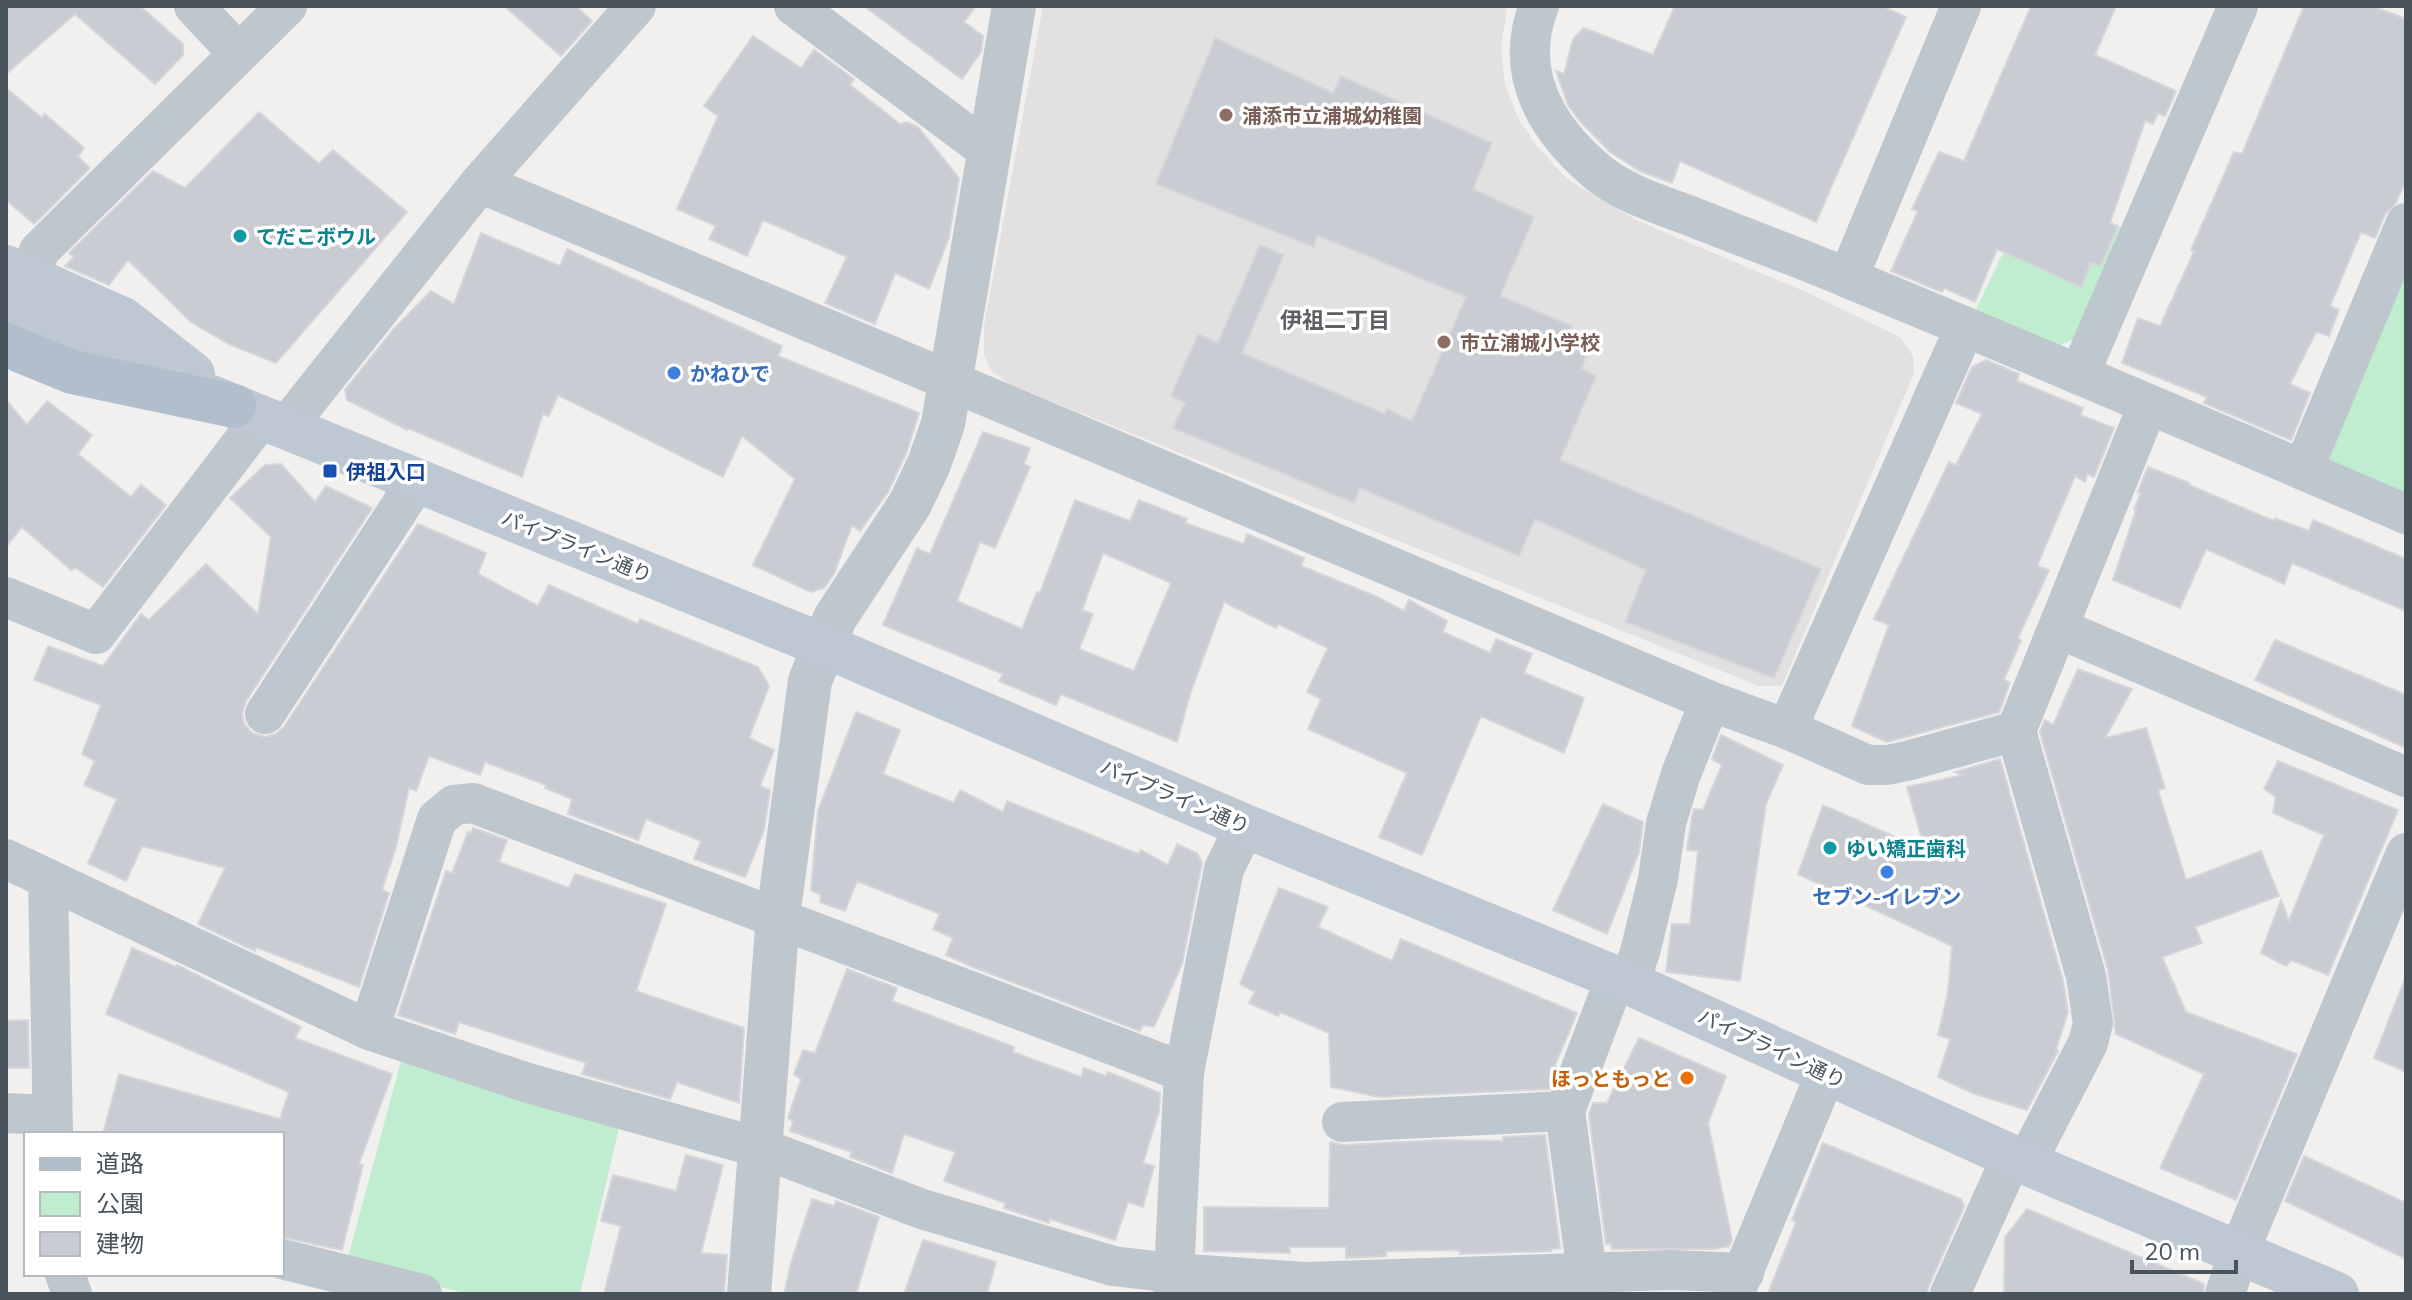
<svg xmlns="http://www.w3.org/2000/svg" width="2412" height="1300" viewBox="0 0 2412 1300" font-family="Mulish,'Noto Sans JP',sans-serif">
	<style>
		.education { fill: #e3e0e1 }
		.green { fill: #c0edd0 }
		.building { fill: #c9ccd2; stroke: #d4d6da; stroke-width: 2; fill-rule: evenodd }
		.lines { fill: none; stroke-linecap: round; stroke-linejoin: round }
		.minor { stroke: #bec7cd; stroke-width: 40 }
		.tertiary { stroke: #bec7cd; stroke-width: 44 }
		.secondary { stroke: #bec8d2; stroke-width: 44 }
		.primary { stroke: #b1bfcc; stroke-width: 44 }
		.education-dot { fill: #8d6e63; stroke: #fff; stroke-width: 3 }
		.culture-dot { fill: #0f9aa8; stroke: #fff; stroke-width: 3 }
		.shop-dot { fill: #3f7fe0; stroke: #fff; stroke-width: 3 }
		.transit-dot { fill: #1a4fb4; stroke: #fff; stroke-width: 3 }
		.food-dot { fill: #e8710a; stroke: #fff; stroke-width: 3 }
		.labels { text-anchor: middle; dominant-baseline: central; stroke-width: 7; stroke-linejoin: round; paint-order: stroke }
		.education-label { font-size: 20px; font-weight: bold; fill: #785e54; stroke: #fff; text-anchor: start }
		.culture-label { font-size: 20px; font-weight: bold; fill: #0d838f; stroke: #fff; text-anchor: start }
		.shop-label { font-size: 20px; font-weight: bold; fill: #366cbe; stroke: #fff; text-anchor: start }
		.transit-label { font-size: 20px; font-weight: bold; fill: #164399; stroke: #fff; text-anchor: start }
		.street-label { font-size: 20px; fill: #48535c; stroke: #fff }
		.food-label { font-size: 20px; font-weight: bold; fill: #c56008; stroke: #fff; text-anchor: end }
		.neighbourhood-label { font-size: 22px; font-weight: bold; fill: #5c6064; stroke: #fff }
	</style>
	<rect width="100%" height="100%" fill="#f2efef"/>
	<polygon class="education" points="1043,6 1507,6 1501,48 1505,85 1518,118 1536,145 1567,179 1638,221 1806,292 1900,337 1913,356 1914,373 1782,686 1759,686 1011,385 991,371 984,354 984,326"/>
	<g class="green">
		<polygon points="2027,193 2124,228 2077,337 2048,352 1971,320 2009,240"/>
		<polygon points="2406,263 2406,499 2333,468 2325,448"/>
		<polygon points="401,1061 619,1128 580,1294 469,1294 346,1265"/>
	</g>
	<g class="building">
		<polygon points="6,6 140,6 183,44 183,55 155,84 75,14 6,74"/>
		<polygon points="504,6 576,6 592,21 561,56"/>
		<polygon points="864,6 976,6 964,22 983,36 981,52 962,79"/>
		<polygon points="1675,6 1882,6 1906,17 1816,222 1680,161 1672,183 1640,171 1610,152 1580,121 1568,105 1556,71 1564,74 1573,39 1584,28 1653,55"/>
		<polygon points="2031,6 2116,6 2095,55 2176,91 2165,116 2158,113 2153,124 2145,121 2110,223 2118,226 2101,266 2091,263 2081,287 1997,249 1975,302 1944,288 1942,292 1891,271 1918,211 1912,209 1939,152 1964,161"/>
		<polygon points="2304,6 2372,6 2406,19 2406,180 2396,203 2385,214 2375,238 2361,232 2330,306 2339,310 2329,336 2316,332 2290,384 2310,393 2291,440 2204,403 2207,397 2122,363 2138,318 2160,326 2194,252 2191,250 2234,152 2242,154"/>
		<polygon points="753,36 801,68 814,50 854,79 850,85 900,124 907,122 918,127 959,178 949,237 929,289 895,273 875,324 825,303 847,257 763,220 747,256 709,239 716,226 677,209 718,116 704,106"/>
		<polygon points="1215,38 1333,93 1341,76 1492,143 1473,189 1534,217 1500,296 1572,326 1565,342 1588,353 1581,368 1596,376 1560,460 1821,569 1774,678 1625,622 1646,570 1535,519 1519,556 1360,488 1354,503 1173,428 1185,403 1171,396 1198,334 1218,343 1260,245 1284,255 1242,353 1385,414 1387,409 1412,421 1466,297 1317,235 1314,247 1156,184"/>
		<polygon points="6,88 42,118 45,114 84,148 78,157 90,168 34,224 6,200"/>
		<polygon points="259,112 319,164 333,150 407,212 276,363 229,344 191,322 128,260 109,285 65,266 74,257 69,253 153,171 185,188"/>
		<polygon points="481,233 560,266 567,249 782,346 778,356 919,413 906,454 888,492 860,531 852,525 834,574 824,588 811,592 753,565 795,479 742,436 723,477 558,395 549,416 543,414 522,477 408,428 407,430 347,400 345,390 393,330 431,291 454,304"/>
		<polygon points="1986,360 2019,374 2017,381 2083,408 2080,415 2114,428 2094,477 2087,474 2085,482 2075,476 2037,566 2049,570 2018,638 2021,640 2004,679 2010,683 1999,712 1887,742 1852,726 1889,625 1874,619 1949,462 1956,465 1982,414 1956,403 1972,367"/>
		<polygon points="6,400 27,425 47,401 92,435 78,454 131,497 141,485 166,505 103,587 76,568 71,570 22,527 6,547"/>
		<path d="M983,432l47,16 -6,16 6,3 -35,81 -15,-6 -23,59 65,28 15,-37 3,1 35,-93 55,21 9,-21 48,19 -2,4 59,21 3,-10 57,24 -3,8 72,29 31,16 5,-11 38,21 -4,11 47,21 6,-14 36,15 -8,19 60,25 -20,55 -83,-37 -59,139 -43,-18 28,-64 -99,-44 13,-30 -14,-7 21,-44 -50,-24 -2,4 -52,-26 -34,92 -13,48 -116,-48 -5,11 -57,-24 4,-7 -120,-49 34,-77 13,6zM1103,553l68,30 -37,88 -55,-22 14,-35 -11,-4z"/>
		<polygon points="281,464 315,502 326,486 372,508 246,701 242,714 244,724 252,733 265,737 276,734 284,727 418,524 486,553 478,574 538,606 549,585 638,624 640,619 758,667 769,686 749,738 774,750 760,786 770,790 764,830 745,877 694,859 701,841 646,819 638,840 568,814 572,799 545,788 546,785 485,762 480,775 429,756 416,791 409,788 396,847 382,890 389,893 359,987 256,947 255,951 198,924 225,868 142,846 126,881 88,863 117,799 84,785 95,761 82,754 101,705 34,680 48,646 103,666 141,614 149,620 206,564 258,614 271,537 230,498 265,465"/>
		<polygon points="2148,467 2190,483 2189,485 2274,521 2275,518 2309,531 2313,520 2406,559 2406,611 2292,563 2284,584 2206,549 2180,608 2113,580 2136,510 2134,509 2141,493 2138,492"/>
		<polygon points="2275,640 2406,695 2406,748 2255,680"/>
		<polygon points="2078,669 2132,689 2105,738 2146,728 2165,788 2158,790 2186,880 2261,851 2279,896 2195,927 2202,943 2162,957 2186,1012 2297,1054 2236,1200 2160,1168 2204,1074 2116,1034 2108,970 2040,732 2045,720 2053,725"/>
		<polygon points="856,712 900,730 883,774 954,803 960,790 1003,812 1007,801 1138,854 1141,850 1168,865 1177,844 1197,853 1202,863 1182,964 1154,1027 1143,1025 1140,1031 973,967 946,955 953,938 933,929 940,914 857,881 845,911 820,902 821,895 811,890 818,811"/>
		<polygon points="1721,735 1783,765 1766,804 1740,981 1666,972 1672,924 1690,924 1698,851 1687,850 1692,817 1694,809 1703,810 1722,765 1712,759"/>
		<polygon points="2000,759 2063,981 2068,1012 2056,1049 2058,1051 2027,1110 1975,1094 1938,1077 1950,1039 1938,1035 1948,992 1952,946 1798,874 1823,805 1925,850 1907,787 1963,775 1955,772"/>
		<polygon points="2278,761 2398,810 2328,975 2291,960 2286,966 2261,953 2281,900 2289,921 2324,835 2273,813 2276,797 2264,789"/>
		<polygon points="1603,804 1643,822 1639,852 1607,934 1553,910"/>
		<polygon points="473,828 507,840 499,862 569,888 575,874 666,904 636,991 744,1028 739,1103 677,1082 670,1099 582,1074 586,1063 459,1022 455,1034 398,1015 446,871 452,873 468,832 471,833"/>
		<polygon points="1279,888 1328,907 1318,927 1392,961 1401,939 1577,1013 1555,1065 1557,1067 1549,1089 1379,1097 1331,1087 1329,1033 1280,1012 1278,1016 1249,1003 1255,992 1240,984"/>
		<polygon points="132,948 176,967 177,965 301,1027 295,1038 392,1074 359,1164 363,1165 342,1250 282,1237 282,1134 103,1134 119,1074 280,1119 289,1092 106,1014"/>
		<polygon points="847,969 897,988 892,1001 1014,1047 1013,1052 1081,1077 1084,1068 1106,1076 1108,1072 1160,1093 1159,1111 1143,1163 1154,1166 1143,1207 1128,1202 1115,1240 1050,1219 1049,1223 1004,1208 1005,1203 944,1181 955,1152 904,1134 892,1173 850,1157 852,1152 790,1131 793,1121 788,1118 801,1079 794,1074 803,1050 815,1053"/>
		<polygon points="2404,981 2406,981 2406,1072 2374,1058"/>
		<polygon points="28,1020 29,1068 6,1068 6,1021"/>
		<polygon points="1639,1038 1726,1076 1708,1123 1732,1240 1729,1246 1713,1249 1612,1249 1611,1244 1606,1244 1589,1114 1593,1103 1607,1103"/>
		<polygon points="1545,1135 1560,1248 1551,1249 1551,1251 1460,1254 1460,1250 1386,1251 1386,1256 1346,1258 1346,1247 1289,1247 1290,1253 1204,1251 1204,1207 1329,1208 1330,1142 1343,1145 1441,1140 1503,1141 1503,1137"/>
		<polygon points="1823,1143 1961,1199 1964,1207 1929,1285 1927,1294 1768,1294 1796,1222 1792,1220"/>
		<polygon points="686,1155 723,1165 701,1253 727,1255 724,1294 604,1294 621,1226 601,1221 613,1175 676,1191"/>
		<polygon points="2304,1156 2406,1203 2406,1259 2285,1201"/>
		<polygon points="812,1199 834,1206 836,1201 879,1217 856,1294 784,1294 791,1263"/>
		<polygon points="2027,1209 2204,1284 2203,1294 2004,1294 2005,1237"/>
		<polygon points="923,1240 996,1262 987,1294 904,1294"/>
	</g>
	<g class="lines">
		<g class="minor">
			<polyline points="194,6 238,53"/>
			<polyline points="794,6 990,152"/>
			<path d="M1539,6c-26,66 6,121 56,164 28,24 64,34 98,47 52,21 105,40 157,62 186,76 371,156 556,235"/>
			<polyline points="480,183 1710,701 1787,729 1868,765 1887,765 1907,761 2016,731"/>
			<polyline points="31,277 39,251 287,6"/>
			<polyline points="1848,278 1961,6"/>
			<polyline points="2079,375 2238,6"/>
			<polyline points="286,427 480,183 636,6"/>
			<polyline points="2303,470 2406,223"/>
			<polyline points="6,597 96,634 262,417"/>
			<polyline points="2058,628 2406,777"/>
			<polyline points="265,714 417,481"/>
			<polyline points="1787,729 1965,327"/>
			<polyline points="6,859 369,1030 528,1083 761,1148 922,1209 1113,1266 1173,1273 1305,1282 1672,1270 1744,1273"/>
			<polyline points="48,879 53,1134"/>
			<polyline points="1629,983 1640,952 1658,879 1666,823 1681,774 1710,701"/>
			<polyline points="369,1030 437,819 454,805 473,803 1184,1072"/>
			<polyline points="6,1113 52,1115"/>
			<polyline points="1342,1122 1565,1111"/>
			<polyline points="2026,1163 2088,1043 2093,1023 2086,976 2016,731 2148,405"/>
			<polyline points="282,1259 422,1294"/>
			<polyline points="1587,1273 1565,1111 1615,979"/>
			<polyline points="65,1274 72,1294"/>
			<polyline points="1173,1294 1184,1072 1224,869 1245,826"/>
			<polyline points="1734,1294 1826,1073"/>
			<polyline points="1950,1294 2012,1156"/>
			<polyline points="2225,1294 2239,1252 2406,853"/>
		</g>
		<polyline class="tertiary" points="749,1294 778,916 810,681 835,618 910,504 929,464 943,424 1014,6"/>
		<g class="secondary">
			<polyline points="6,267 123,319 193,374"/>
			<polyline points="6,314 825,646 1245,826 1629,983 2026,1163 2337,1294"/>
		</g>
		<polyline class="primary" points="6,345 72,372 234,406"/>
	</g>
	<g class="education-dot">
		<circle cx="1226" cy="115" r="8"/>
		<circle cx="1444" cy="342" r="8"/>
	</g>
	<g class="culture-dot">
		<circle cx="240" cy="236" r="8"/>
		<circle cx="1830" cy="848" r="8"/>
	</g>
	<g class="shop-dot">
		<circle cx="674" cy="373" r="8"/>
		<circle cx="1887" cy="872" r="8"/>
	</g>
	<rect class="transit-dot" x="322" y="463" width="16" height="16" rx="4"/>
	<circle class="food-dot" cx="1687" cy="1078" r="8"/>
	<g class="labels">
		<g class="education-label">
			<text x="1242" y="115">浦添市立浦城幼稚園</text>
			<text x="1460" y="342">市立浦城小学校</text>
		</g>
		<g class="culture-label">
			<text x="256" y="236">てだこボウル</text>
			<text x="1846" y="848">ゆい矯正歯科</text>
		</g>
		<g class="shop-label">
			<text x="690" y="373">かねひで</text>
			<text x="1887" y="896" text-anchor="middle">セブン-イレブン</text>
		</g>
		<g class="transit-label">
			<text x="346" y="471">伊祖入口</text>
		</g>
		<g class="street-label">
			<text transform="translate(577 546) rotate(22)">パイプライン通り</text>
			<text transform="translate(1175 796) rotate(23)">パイプライン通り</text>
			<text transform="translate(1772 1048) rotate(25)">パイプライン通り</text>
		</g>
		<g class="food-label">
			<text x="1671" y="1078">ほっともっと</text>
		</g>
		<g class="neighbourhood-label">
			<text x="1335" y="320">伊祖二丁目</text>
		</g>
	</g>
	<rect width="2412" height="1300" fill="none" stroke="#48535c" stroke-width="16"/>
	<rect x="24" y="1132" width="260" height="144" fill="#ffffff" stroke="#b6babe" stroke-width="2"/>
	<rect x="40" y="1158" width="40" height="12" fill="#b1bfcc" stroke="#b6babe" stroke-width="2"/>
	<text x="96" y="1172" font-size="24" fill="#48535c">道路</text>
	<rect x="40" y="1192" width="40" height="24" fill="#c0edd0" stroke="#b6babe" stroke-width="2"/>
	<text x="96" y="1212" font-size="24" fill="#48535c">公園</text>
	<rect x="40" y="1232" width="40" height="24" fill="#c9ccd2" stroke="#b6babe" stroke-width="2"/>
	<text x="96" y="1252" font-size="24" fill="#48535c">建物</text>
	<path d="M2132 1260v12h104v-12" fill="none" stroke="#48535c" stroke-width="4"/>
	<text x="2144" y="1260" font-size="24" fill="#48535c" stroke="#ffffff" stroke-width="6" paint-order="stroke">20 m</text>
</svg>
